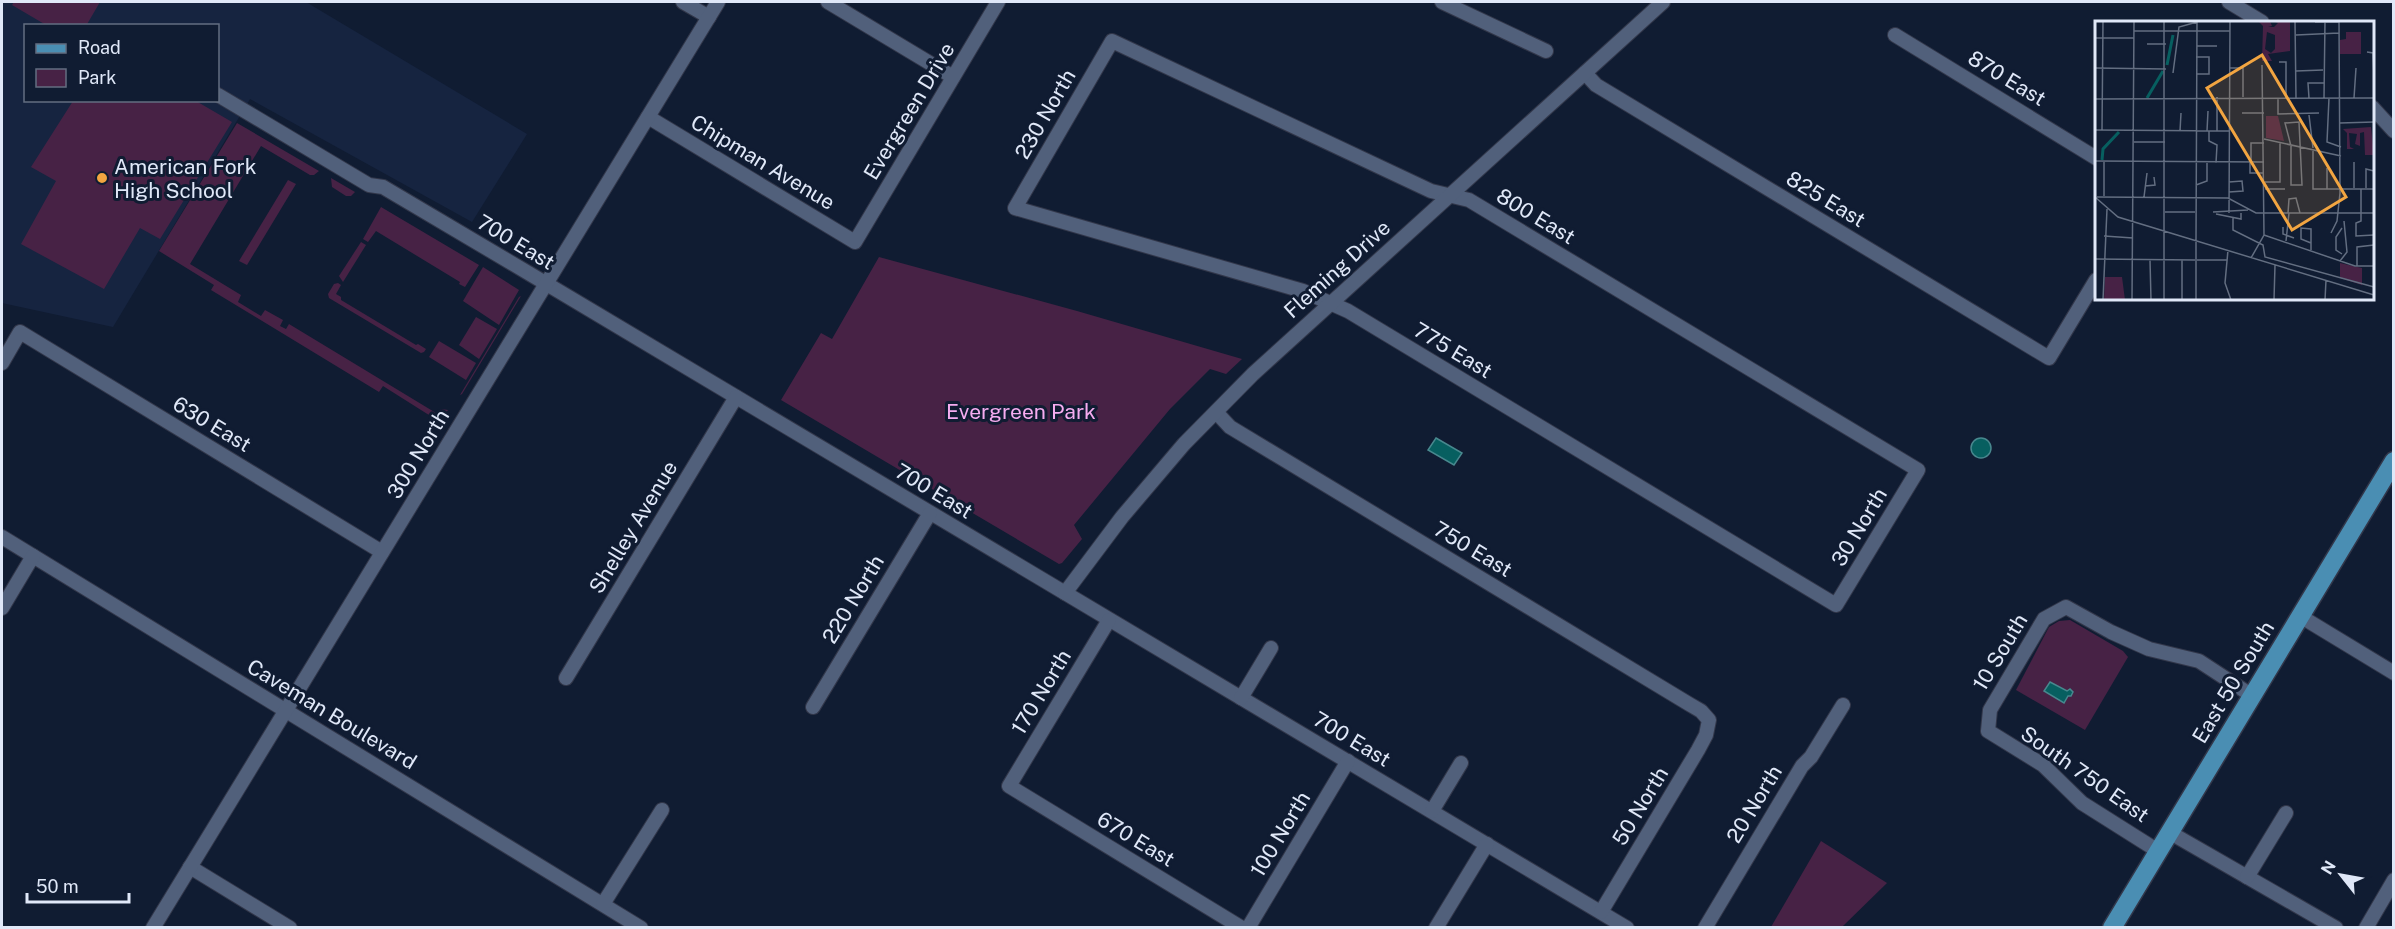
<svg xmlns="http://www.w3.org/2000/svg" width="2395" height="929" viewBox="0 0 2395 929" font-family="'Public Sans',sans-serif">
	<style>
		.built { fill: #162440; fill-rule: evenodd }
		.green { fill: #472245 }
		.water { fill: #075f60; stroke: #48888e; stroke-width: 1.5 }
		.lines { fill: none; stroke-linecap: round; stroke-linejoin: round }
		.minor-casing { stroke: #32374a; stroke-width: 16 }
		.major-casing { stroke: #32374a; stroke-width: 21 }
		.minor { stroke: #51607b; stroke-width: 14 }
		.major { stroke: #4a8eb3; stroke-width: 18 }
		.poi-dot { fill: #f2a541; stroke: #101c32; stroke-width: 2 }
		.labels { text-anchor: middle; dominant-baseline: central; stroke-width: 6; stroke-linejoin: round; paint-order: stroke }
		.street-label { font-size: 21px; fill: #e0e8f8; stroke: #101c32 }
		.poi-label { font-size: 21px; fill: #e0e8f8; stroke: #101c32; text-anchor: start }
		.park-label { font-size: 21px; fill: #f5acf0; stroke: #101c32 }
		.inset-river { fill: none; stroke: #075f60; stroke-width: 3 }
		.inset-road { fill: none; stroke: #636e81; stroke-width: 1.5 }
		.view { fill: #f2a541; fill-opacity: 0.15; stroke: #f2a541; stroke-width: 3 }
		.inset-edge { fill: none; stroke: #e0e8f8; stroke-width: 3 }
	</style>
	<rect width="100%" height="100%" fill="#101c32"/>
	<path class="built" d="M2,2h304l221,132 -55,88 -222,-123 -137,228 -111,-24zM26,26h192v74h-192z"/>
	<g class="green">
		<polygon points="14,2 100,2 86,26 46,25 12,5"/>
		<polygon points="73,101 196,101 232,122 160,239 140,228 104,289 21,244 56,181 31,167"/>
		<polygon points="237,123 319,171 314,175 310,175 261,146 190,264 241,295 238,302 261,316 265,310 283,320 280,326 286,329 289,324 436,413 441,409 448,410 440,422 383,386 379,392 211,290 214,285 159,251"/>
		<polygon points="331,178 355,192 351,196 346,196 332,187"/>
		<polygon points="288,180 296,184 247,265 239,261"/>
		<polygon points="381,207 479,265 465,287 459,284 460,282 376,231 368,242 363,239"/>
		<polygon points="361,242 366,245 343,282 339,276"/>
		<polygon points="879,257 1077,311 1242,359 1226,374 1210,369 1170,409 1074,525 1082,539 1062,563 1059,564 781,400 821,333 832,339"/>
		<polygon points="483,267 519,290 499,325 463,301"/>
		<polygon points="338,283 341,285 336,294 341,297 341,300 416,345 418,344 426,349 424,352 421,353 329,298 328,294 334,284"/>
		<polygon points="521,296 462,394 460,395 519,297"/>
		<polygon points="476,317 497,329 479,359 459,345"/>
		<polygon points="439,341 476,363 466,380 429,357"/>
		<polygon points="2070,620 2123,651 2128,657 2085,730 2016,690 2049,627 2059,621"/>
		<polygon points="1821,841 1887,883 1842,927 1771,927"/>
	</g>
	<g class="water">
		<polygon points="1436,438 1462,453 1454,465 1428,450"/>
		<circle cx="1981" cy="448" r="10"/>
		<polygon points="2050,682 2067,691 2070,689 2073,692 2071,696 2068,696 2064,703 2044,691"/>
	</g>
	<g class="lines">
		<g class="minor-casing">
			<g id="minor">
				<polyline points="683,2 709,17"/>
				<polyline points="828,2 953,77"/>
				<polyline points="1442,2 1546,51"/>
				<polyline points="2229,2 2262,22"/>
				<polyline points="1895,35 2096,158"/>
				<polygon points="1112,41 1431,191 1469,200 1918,470 1836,605 1348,311 1303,291 1015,208"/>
				<polyline points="1585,73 1596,85 2049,358 2096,280"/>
				<polyline points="218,95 369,185 383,187 525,271 1627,928"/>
				<polyline points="2372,107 2394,131"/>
				<polyline points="648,117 855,242 998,2"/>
				<polyline points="2,363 20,332 382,552"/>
				<polyline points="1216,412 1230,427 1689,704 1701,711 1709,720 1706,735 1698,750 1601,912"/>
				<polyline points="2,537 641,928"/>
				<polyline points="1065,593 1122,517 1184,444 1253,374 1663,2"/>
				<polyline points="2,608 33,556"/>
				<polyline points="2300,616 2394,673"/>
				<polyline points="1109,620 1009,786 1242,928"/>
				<polyline points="566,678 736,397"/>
				<polyline points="1241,698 1271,648"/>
				<polyline points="813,707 930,513"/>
				<polyline points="1432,811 1461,763"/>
				<polyline points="2169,832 2336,928"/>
				<polyline points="2158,851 2082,803 2043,765 1988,731 1990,710 2044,619 2066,607 2111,632 2149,649 2199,661 2251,695"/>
				<polyline points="190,867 290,928"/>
				<polyline points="2247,877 2286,813"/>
				<polyline points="603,904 662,810"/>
				<polyline points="153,928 718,2"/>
				<polyline points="1248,928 1348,761"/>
				<polyline points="1436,928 1487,844"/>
				<polyline points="1705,928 1802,766 1811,757 1843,705"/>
				<polyline points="2366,928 2394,880"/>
			</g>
		</g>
		<g class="major-casing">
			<polyline id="major" points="2112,928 2394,461"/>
		</g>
		<use href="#minor" class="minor"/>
		<use href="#major" class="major"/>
	</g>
	<circle class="poi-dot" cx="102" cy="178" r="6"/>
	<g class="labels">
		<g class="street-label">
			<text transform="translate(2007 78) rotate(31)">870 East</text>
			<text transform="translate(909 111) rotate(-59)">Evergreen Drive</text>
			<text transform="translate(1045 114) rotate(-60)">230 North</text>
			<text transform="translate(763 162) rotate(31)">Chipman Avenue</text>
			<text transform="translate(1826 199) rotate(31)">825 East</text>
			<text transform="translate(1536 216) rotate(31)">800 East</text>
			<text transform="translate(516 242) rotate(31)">700 East</text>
			<text transform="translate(1337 269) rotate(-42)">Fleming Drive</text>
			<text transform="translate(1453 350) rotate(31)">775 East</text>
			<text transform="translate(212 424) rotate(31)">630 East</text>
			<text transform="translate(418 454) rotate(-59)">300 North</text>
			<text transform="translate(934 491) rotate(31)">700 East</text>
			<text transform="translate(633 527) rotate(-59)">Shelley Avenue</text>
			<text transform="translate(1859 527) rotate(-59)">30 North</text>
			<text transform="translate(1473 549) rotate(31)">750 East</text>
			<text transform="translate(853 599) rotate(-59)">220 North</text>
			<text transform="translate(2000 652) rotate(-59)">10 South</text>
			<text transform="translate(2233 682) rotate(-59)">East 50 South</text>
			<text transform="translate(1041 692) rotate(-59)">170 North</text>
			<text transform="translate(332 714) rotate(31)">Caveman Boulevard</text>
			<text transform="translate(1352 739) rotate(31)">700 East</text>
			<text transform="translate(2085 774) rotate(35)">South 750 East</text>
			<text transform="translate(1754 804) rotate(-59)">20 North</text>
			<text transform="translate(1640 806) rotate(-59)">50 North</text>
			<text transform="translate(1280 834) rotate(-59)">100 North</text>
			<text transform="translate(1136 839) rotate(31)">670 East</text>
		</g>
		<g class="poi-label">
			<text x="114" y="166">American Fork<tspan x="114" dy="24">High School</tspan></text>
		</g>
		<g class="park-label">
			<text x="1021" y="411">Evergreen Park</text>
		</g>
	</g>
	<g transform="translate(2095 21)">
		<rect width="279" height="279" fill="#101c32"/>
		<path d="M163,0h12l2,5 -4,1h6l4,-4 -6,-2h18v30l-22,3 4,7h-10l1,-35zM172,11l8,3v14l-4,4 -6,-4zM251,11h15v22h-21v-14l6,-1zM171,95h12l6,25 -18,-3zM276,106l3,28h-9l-1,-23 -4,1v13l-5,-2 2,-10 -8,-1 1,14 4,2h-7v-16l-4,-4zM245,242l22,5v17l-22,-7zM10,256h17l3,23h-21z" fill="#472245" fill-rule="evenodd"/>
		<path class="inset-river" d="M72,44l6,-30M52,77l16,-27M7,139l1,-11 16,-17"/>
		<path class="inset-road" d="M200,0l1,77M220,1h24M39,10h96M201,14l43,-2M0,17h39M52,23h19M102,25h20M272,31l6,1 1,24M184,41h7v36M0,47l71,1M135,47h13v29M201,50l27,-1M78,52l6,-46 18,-5M101,53h13v-17h-13M183,77v16l41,-1M214,77l-1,-15h16M229,77l1,-77M234,77l-2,44 14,5M259,77l2,-30M0,78l279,-1M147,92h22M214,94l4,33M204,101l3,63h-11v-39l-6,-23zM245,102l34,-1M0,109l135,1M7,109l1,-109M85,110l1,-18M112,110l1,-20M114,110v10l8,4 -1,18M122,110v-34M169,118l77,17M39,121h31M218,130v38h61M0,140l169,1M155,141v11h14M156,141v-19h13M170,161h15v-40M101,164l11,-4v-18M50,165l10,-1 -1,-8M259,167v-26M271,167v-19l8,2M170,168h20M232,168v-21M134,171l14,-1 -1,-10 -13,1M9,175v-35M0,176l23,20 256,78M2,176l131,1 28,15h118M49,176l3,-24M70,191h30M118,191l35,-2M134,192l1,-192M193,192l1,-14 7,-1 4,15M266,192v8l-5,2v13l18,-1M266,192v-24M121,193l25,5v-6M138,197v12l30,15 2,12 109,30M188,206v7l11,4M247,207l-6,9v13l6,4M236,212l6,-12 3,-28 -1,-172M169,214l91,31h19M9,215l29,2M101,219l1,-219M101,219v60M191,220l3,-28M133,229l-3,33 6,17M216,229v-21l-10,-1v11l10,4M156,237l13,-23 -2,-170M0,238l100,1M55,239l1,40M102,239h30M245,240l7,-9 -3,-31M262,245v-19l17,-2M8,279l4,-91M37,279l2,-279M69,279v-279M87,279v-40M179,279l1,-35M230,279l1,-20"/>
		<path class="view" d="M167,34l84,142 -54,33 -85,-142z"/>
		<rect width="279" height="279" class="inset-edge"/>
	</g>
	<rect width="2395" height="929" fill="none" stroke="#e0e8f8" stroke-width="6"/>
	<rect x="24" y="24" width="195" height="78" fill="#101c32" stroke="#636e81" stroke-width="1.5"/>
	<rect x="36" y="44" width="30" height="9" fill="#4a8eb3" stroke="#636e81" stroke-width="1.5"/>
	<text x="78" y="54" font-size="18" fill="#e0e8f8">Road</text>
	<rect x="36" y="69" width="30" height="18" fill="#472245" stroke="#636e81" stroke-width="1.5"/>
	<text x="78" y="84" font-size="18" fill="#e0e8f8">Park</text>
	<g transform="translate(2341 875) rotate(301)" stroke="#101c32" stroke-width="4.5" paint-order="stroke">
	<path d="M0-4.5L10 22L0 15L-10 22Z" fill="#e0e8f8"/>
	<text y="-9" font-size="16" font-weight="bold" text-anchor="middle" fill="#e0e8f8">N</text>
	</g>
	<path d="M27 893v9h102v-9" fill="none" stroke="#e0e8f8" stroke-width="3"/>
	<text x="36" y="893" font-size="18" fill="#e0e8f8" stroke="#101c32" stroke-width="4.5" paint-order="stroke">50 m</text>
</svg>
